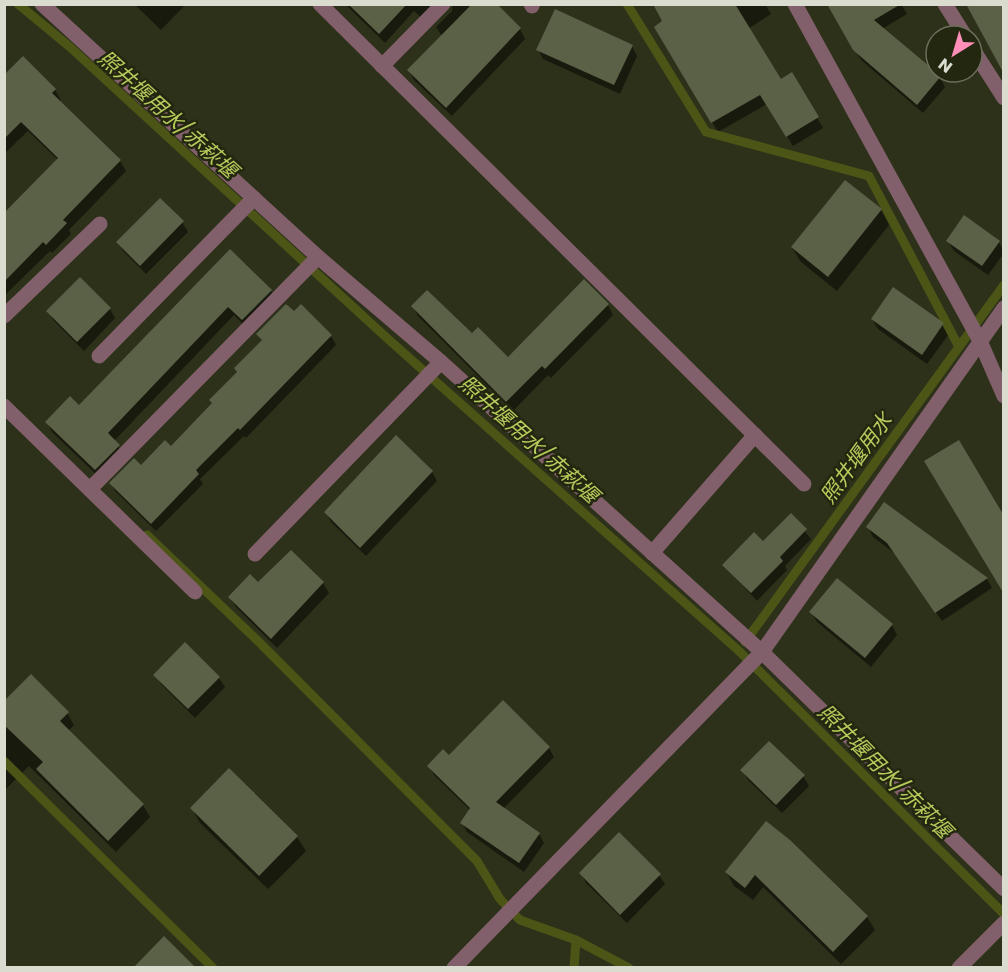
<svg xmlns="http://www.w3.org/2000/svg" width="1008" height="972" viewBox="0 0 1008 972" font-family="Poppins,'Noto Sans JP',sans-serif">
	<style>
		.shadow { fill: #0007 }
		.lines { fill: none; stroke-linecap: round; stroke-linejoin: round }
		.stream { stroke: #4c5516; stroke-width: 9 }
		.building { fill: #5b6147 }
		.minor { stroke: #82606b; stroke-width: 15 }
		.labels { text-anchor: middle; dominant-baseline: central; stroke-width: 5; stroke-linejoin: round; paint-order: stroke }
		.water-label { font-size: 21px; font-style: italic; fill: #b7ca5c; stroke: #232710 }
	</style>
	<rect width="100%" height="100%" fill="#2d311a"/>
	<g class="shadow">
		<polygon points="134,4 186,4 161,30"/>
		<polygon points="345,4 445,4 426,22 414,11 385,43"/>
		<polygon points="453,4 494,4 520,29 525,39 452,116 414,80 409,71 442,36 436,27 452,11"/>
		<polygon points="655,4 765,4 771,14 748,29 780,81 791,74 823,128 793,146 767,104 718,132 656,27 664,22"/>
		<polygon points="828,4 901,4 907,14 882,29 940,77 945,87 923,113 861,60"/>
		<polygon points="632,46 637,56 620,94 543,59 538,49"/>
		<polygon points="23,58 55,90 61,100 59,101 120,161 126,171 69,230 71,234 52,253 50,251 4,296 4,221 58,160 28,131 4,154 4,77"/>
		<polygon points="881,210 889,225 837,291 801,262 792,248"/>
		<polygon points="182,222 188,232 146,274 124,252 118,243"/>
		<polygon points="948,241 999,242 1004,253 988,275 954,251"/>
		<polygon points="230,251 271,291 276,301 248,329 234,315 114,441 124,455 101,479 52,432 47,422 79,407"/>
		<polygon points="608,305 613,315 551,378 548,375 513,411 418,316 413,306 472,336 508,359"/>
		<polygon points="301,306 331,336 336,345 246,438 244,436 200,479 203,484 156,531 116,492 111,484 171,448 213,404 238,373 262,341 258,334 294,314"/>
		<polygon points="110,309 115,318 84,351 54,321 48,311"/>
		<polygon points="872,319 943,324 949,334 927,364 878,329"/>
		<polygon points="432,472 437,481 366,556 331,522 326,512"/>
		<polygon points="884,504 987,579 992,588 942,621 894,553 873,537 868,527"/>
		<polygon points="791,515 811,539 785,566 787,570 757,601 724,565 763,543"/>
		<polygon points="291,552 323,583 329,593 277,648 236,607 230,598 258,584"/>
		<polygon points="811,612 892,625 897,635 871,667 817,622"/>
		<polygon points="155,675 219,678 225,687 195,718 161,684"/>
		<polygon points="503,702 549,748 554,757 503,809 539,834 544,843 524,872 467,832 462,823 470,810 434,775 429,766 449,757"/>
		<polygon points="4,704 67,713 74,725 68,731 143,805 150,817 116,852 29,766 4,791"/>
		<polygon points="742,770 803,776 809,786 782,813 748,780"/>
		<polygon points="229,771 297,837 306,851 268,889 200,823 192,808"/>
		<polygon points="766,823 867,917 875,930 841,964 763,887 753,900 734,886 727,873"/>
		<polygon points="581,873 659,875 665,884 627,923 586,883"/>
	</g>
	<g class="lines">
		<g class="stream">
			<polyline points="18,4 70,47 388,339 739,651 1004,914"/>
			<polyline points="627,4 706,132 869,176 959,347"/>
			<polyline points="147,535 259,642 477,861 500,899 520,920 576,940 629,968"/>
			<polyline points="745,642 1004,285"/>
			<polyline points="4,761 213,968"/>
			<polyline points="574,968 576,940"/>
		</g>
	</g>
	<g class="building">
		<polygon points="348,4 407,4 379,34"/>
		<polygon points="472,4 497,4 521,28 446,108 407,70"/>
		<polygon points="653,4 735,4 781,79 792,72 819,117 786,137 760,95 711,123 654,27 662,21"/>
		<polygon points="827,4 901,4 874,20 941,76 917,105 853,50"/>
		<polygon points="966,4 1004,4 1004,74"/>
		<polygon points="555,9 633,45 614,85 536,50"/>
		<polygon points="23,56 56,89 52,93 121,160 63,220 67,223 46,245 43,242 4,282 4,213 58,158 21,122 4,139 4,75"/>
		<polygon points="845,180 882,209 828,277 791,247"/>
		<polygon points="160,198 184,221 140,266 116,242"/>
		<polygon points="964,215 1000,241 982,266 946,241"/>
		<polygon points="230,249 272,290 242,320 228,307 108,433 120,445 95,470 45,422 70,396 79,405"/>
		<polygon points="80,277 111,308 77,342 46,311"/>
		<polygon points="584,279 609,304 545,369 542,366 506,402 411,306 427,290 472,333 478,327 508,357"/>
		<polygon points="893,287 944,323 922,355 871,319"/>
		<polygon points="286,304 294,311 301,304 332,335 240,430 238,428 196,470 199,474 151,524 109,483 134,458 141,465 165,440 171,446 212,403 209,400 237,372 234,368 262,340 256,334"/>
		<polygon points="396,435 433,471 360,548 324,512"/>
		<polygon points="959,440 1004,516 1004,594 924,461"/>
		<polygon points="884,502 988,578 935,613 887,543 866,527"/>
		<polygon points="791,513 807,529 780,557 783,561 751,593 722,565 754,532 763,541"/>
		<polygon points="291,550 324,582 271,639 228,597 250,574 258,582"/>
		<polygon points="837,578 893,624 865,658 809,612"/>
		<polygon points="185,642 220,677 188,709 153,675"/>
		<polygon points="31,674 69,712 60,721 144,804 108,841 36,769 43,762 4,725 4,701"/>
		<polygon points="503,700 550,747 496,802 540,833 519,863 460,823 470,808 427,766 443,749 449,755"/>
		<polygon points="769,741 805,775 776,805 740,770"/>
		<polygon points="229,768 298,836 259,876 190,808"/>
		<polygon points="766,821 790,840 868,916 833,952 755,875 745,888 725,872"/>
		<polygon points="619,832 661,874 620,915 579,873"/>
		<polygon points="164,936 196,968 133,968"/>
	</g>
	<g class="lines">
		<g class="minor">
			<polyline points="42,4 318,257 441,362 762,652 1004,889"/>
			<polyline points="320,4 804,484"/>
			<polyline points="531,4 532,6"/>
			<polyline points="795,4 980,341 1004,396"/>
			<polyline points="945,4 965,36"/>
			<polyline points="972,48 1004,98"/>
			<polyline points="382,66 443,4"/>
			<polyline points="4,316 100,224"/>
			<polyline points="99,356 254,198"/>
			<polyline points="4,406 195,592"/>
			<polyline points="90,489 318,257"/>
			<polyline points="652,553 755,435"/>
			<polyline points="255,554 441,362"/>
			<polyline points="454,968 762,652 1004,308"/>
			<polyline points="959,968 1004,923"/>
		</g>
	</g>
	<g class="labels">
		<g class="water-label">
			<text transform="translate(168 114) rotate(42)">照井堰用水/赤萩堰</text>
			<text transform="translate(529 439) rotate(42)">照井堰用水/赤萩堰</text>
			<text transform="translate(856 458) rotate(-54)">照井堰用水</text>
			<text transform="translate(885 771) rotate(45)">照井堰用水/赤萩堰</text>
		</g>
	</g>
	<rect width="1008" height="972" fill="none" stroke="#d9dcce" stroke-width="12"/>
	<g transform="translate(954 54) rotate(217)"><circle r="28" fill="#232710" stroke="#6c6f5c" stroke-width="1.5"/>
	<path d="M0-4.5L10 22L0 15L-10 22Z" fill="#ff8eb9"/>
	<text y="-9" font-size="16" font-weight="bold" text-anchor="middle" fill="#d9dcce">N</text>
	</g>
</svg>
